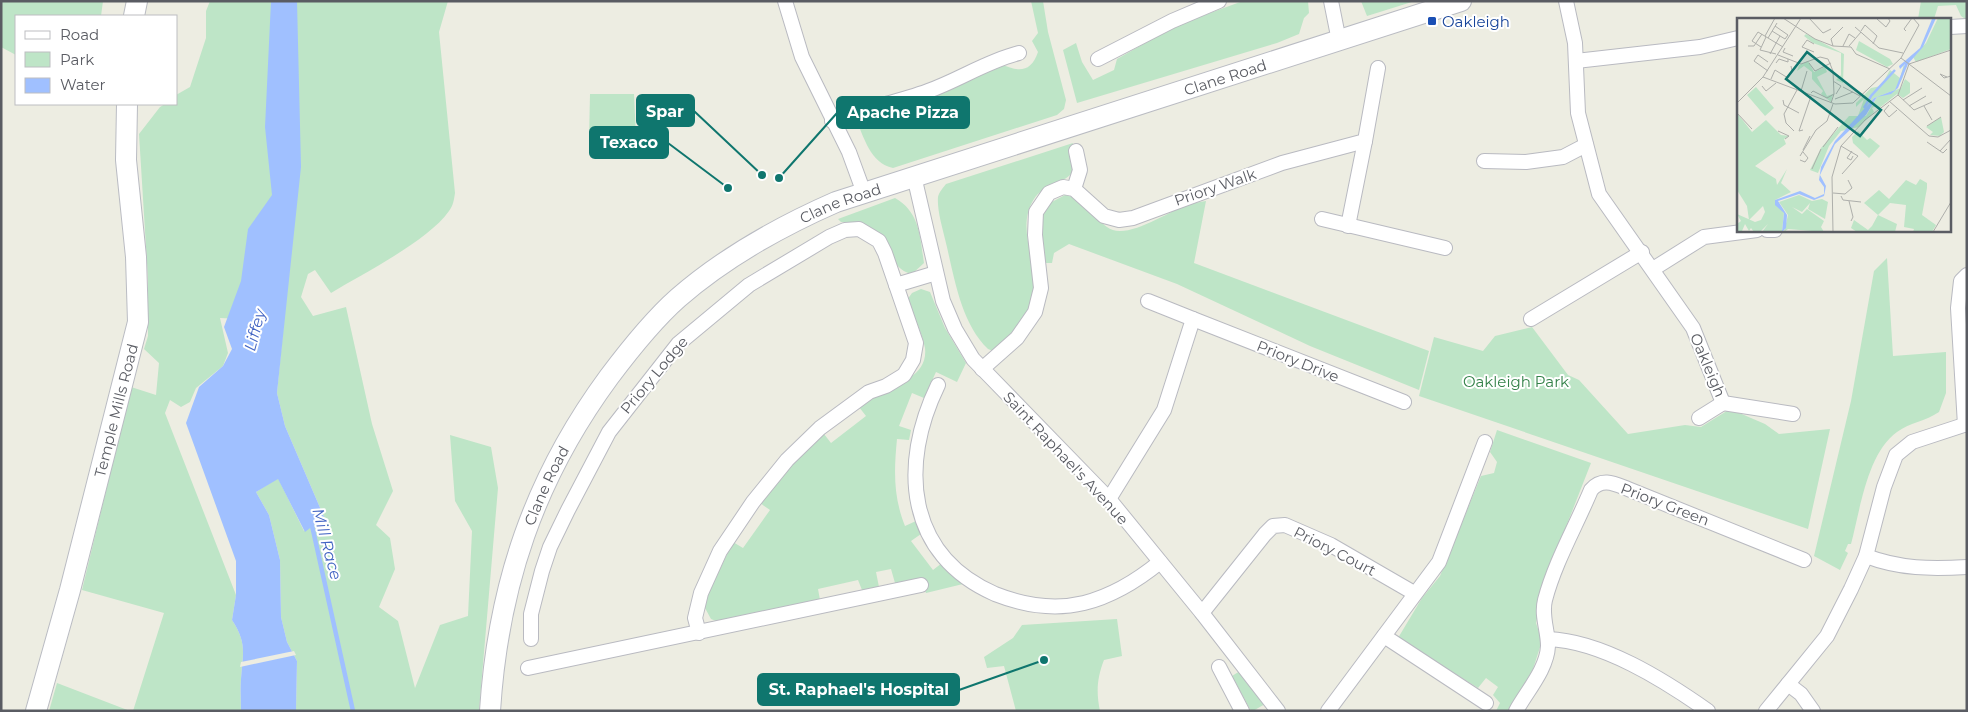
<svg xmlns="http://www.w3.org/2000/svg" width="1968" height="712" viewBox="0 0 1968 712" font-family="Montserrat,sans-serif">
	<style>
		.green { fill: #bee5c7 }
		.water { fill: #a0c0ff }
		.pier { fill: #edede2 }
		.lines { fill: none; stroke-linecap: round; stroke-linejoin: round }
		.stream { stroke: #a0c0ff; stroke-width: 4.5 }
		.street-casing { stroke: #b9bac1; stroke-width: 16 }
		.secondary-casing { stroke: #babcc3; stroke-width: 22 }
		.street { stroke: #fff; stroke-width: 14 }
		.secondary { stroke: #fff; stroke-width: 20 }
		.transit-dot { fill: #1a4fb4; stroke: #fff; stroke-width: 2 }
		.labels { text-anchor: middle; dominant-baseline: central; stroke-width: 4; stroke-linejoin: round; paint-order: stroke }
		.transit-label { font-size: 15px; fill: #164399; stroke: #fff; text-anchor: start }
		.street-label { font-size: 15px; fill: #5a5c63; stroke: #fff }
		.park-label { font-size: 15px; fill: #338148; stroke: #fff }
		.water-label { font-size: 16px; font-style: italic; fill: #4264c3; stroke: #fff }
		.inset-river { fill: none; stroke: #a0c0ff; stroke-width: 2.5 }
		.inset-road { fill: none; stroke: #aeafab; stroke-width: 1 }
		.view { fill: #0f766e; fill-opacity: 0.15; stroke: #0f766e; stroke-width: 2.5 }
		.inset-edge { fill: none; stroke: #5a5c63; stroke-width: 2.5 }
		.leader { fill: none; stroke: #0f766e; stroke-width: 2 }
		.callout-dot { fill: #0f766e; stroke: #fff; stroke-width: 2 }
		.callout { fill: #0f766e; stroke: #0f766e; stroke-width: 2 }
		.callout-label { font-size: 16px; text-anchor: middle; font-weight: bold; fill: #fff }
	</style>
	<rect width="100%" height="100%" fill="#edede2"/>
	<g class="green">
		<polygon points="1,1 103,1 101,16 16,16 16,55 1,47"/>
		<path d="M210,1h238l-9,31 16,161c-1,7 -2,13 -6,18 -21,30 -85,62 -118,82l-16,-23 -7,4 -7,23 12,19 33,-9 26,117 21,67 -17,34 14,13 5,31 -16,38 19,14 17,67 25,-63 28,-9 4,-85 -17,-30 -5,-66 41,12 7,41 -19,223h-183l1,-50 -10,-19 -6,-25 -1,-57 -11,-45 -13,-23 22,-14 26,53 20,-14 -39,-91 -8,-33 7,-72 -64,-3 8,35 -5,13 -27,22 -6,14 -9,5 -11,-7 -5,13 71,182 -4,25c15,23 11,33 9,59 -1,11 0,21 0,32h-108l31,-98 -82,-23 49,-203 25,8 3,-32 -15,-14 4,-13v-57l-9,-145 21,-27 5,-3h11v-9l14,-8 16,-49v-27z"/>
		<path d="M1031,1h12l5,31 18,68 -2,9 -7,6 -164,53c-23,-5 -29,-31 -38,-51l146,-53c17,8 30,9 37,-12l-6,-11 6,-8z"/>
		<polygon points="1243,1 1308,1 1309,13 1304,18 1299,34 1277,43 1077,103 1063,50 1076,43 1082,62 1093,80 1114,70 1117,59 1177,25"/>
		<polygon points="1361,1 1415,1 1367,16"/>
		<polygon points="1921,1 1967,1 1967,20 1961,16 1956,5 1938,6 1934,19 1918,19"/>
		<polygon points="590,94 634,94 636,137 589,140"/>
		<path d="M1073,143l-3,15 3,12 -2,4c-11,11 -28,11 -37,25 -20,31 7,67 0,97 -6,23 -25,40 -41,55l-5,-2c-28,-27 -34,-74 -43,-110 -3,-13 -8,-29 -7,-42 1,-5 5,-9 8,-13z"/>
		<path d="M1065,195c13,1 30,23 42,32 18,15 62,-16 80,-22 6,-2 13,-3 19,-4l-12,62 235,88 -10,39 -109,-44 -133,-62 -108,-40 -15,9 -2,10h-7c-4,-18 -9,-43 3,-59z"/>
		<path d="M895,198c25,14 25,39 29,65l-12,11c-34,-8 -11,-53 -71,-52l-3,-3z"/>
		<path d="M1887,258l6,98 53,-4v41l-7,19c-13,9 -30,11 -42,20 -30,21 -37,79 -46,112h-3l-3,7 3,2 -8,17 -26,-14 37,-155 23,-130z"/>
		<path d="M921,289l9,3 15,36 21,35 -9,19 -21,-10 -12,26 -12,-5 -13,33 12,4 -2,10 -12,-1c-3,31 -4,57 8,87l11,-5 5,13 -10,7 22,29 9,-7 21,21 -37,9 -6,-15 -25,5 -4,-14 -15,3 3,15 -17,3 -4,-10 -40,9 2,11 -104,21 -5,-2 -6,-11 3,-14 25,-52 10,6 27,-38 -10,-7c20,-25 40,-49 64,-69l7,9 35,-27 -7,-9c8,-5 15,-11 23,-15 19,-9 46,-18 43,-44 -3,-16 -12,-33 -18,-48l5,-7z"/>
		<polygon points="1532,327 1568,375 1579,380 1628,434 1685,425 1701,427 1730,409 1765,424 1779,434 1830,429 1808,529 1419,396 1434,337 1483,351 1495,336"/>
		<polygon points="1497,430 1591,463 1544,583 1536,623 1542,641 1533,669 1509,711 1496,711 1500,703 1493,695 1498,687 1486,678 1478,688 1398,638 1422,598 1440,576 1481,476 1494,473 1497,462 1490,452"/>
		<path d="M1117,619l5,37 -18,4c-7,18 -8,32 -4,51h-84l-12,-45 -17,2 -3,-11 29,-19 9,-13z"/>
		<polygon points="1240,671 1265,704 1253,711 1251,711 1232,676"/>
		<polygon points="57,683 130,711 49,711"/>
	</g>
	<path class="water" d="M271,1h26l4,166 -24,226 8,33 39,91 -19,15 -27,-53 -22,13 13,23 11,45 1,57 6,25 10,19 -1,50h-55c0,-11 -1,-21 0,-32 2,-26 6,-36 -9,-59l4,-25v-34l-50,-138 13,-36 24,-21 9,-17 -8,-22 17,-46 7,-52 24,-34 -7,-68z"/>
	<polygon class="pier" points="294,651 296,655 240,667 241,662"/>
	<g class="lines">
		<polyline class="stream" points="311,521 353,711"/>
		<g class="street-casing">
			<g id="street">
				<polyline points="785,1 802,57 849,152 864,193"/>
				<polyline points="1331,1 1339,41"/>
				<polyline points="1566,1 1575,43 1578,113 1599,194 1693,328 1723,403"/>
				<polyline points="1950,27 1967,26"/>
				<polyline points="1098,59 1172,21 1219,1"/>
				<polyline points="1576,61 1700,47 1738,38"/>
				<path d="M832,121c31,-13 64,-18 96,-30 31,-11 59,-30 91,-38"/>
				<polyline points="1484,161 1526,162 1563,157 1586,145"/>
				<polyline points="914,176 943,301 955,329 973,359 1109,499 1202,613 1278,711"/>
				<polyline points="1074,189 1080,170 1076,151"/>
				<polyline points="1322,219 1445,248"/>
				<polyline points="1348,226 1365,141"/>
				<polyline points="1767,230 1775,230"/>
				<polyline points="1653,269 1704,237 1757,230"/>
				<polyline points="896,285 936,273"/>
				<polyline points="1193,319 1404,402"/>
				<polyline points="1531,319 1642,252"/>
				<polyline points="982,369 1017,338 1035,312 1041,288 1035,235 1036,212 1049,193 1063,187 1074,189 1104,216 1119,220 1133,218 1282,163 1365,141 1378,68"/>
				<path d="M938,385c-39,80 -32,170 57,209 28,11 60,16 89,9 28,-7 54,-23 76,-41"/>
				<polyline points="1723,403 1793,414"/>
				<polyline points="1699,418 1723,403"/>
				<polyline points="1965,425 1958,308 1961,281 1967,275"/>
				<polyline points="1109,499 1164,410 1193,319 1148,301"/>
				<path d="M1866,556c34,13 65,13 101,11"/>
				<polyline points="1202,613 1265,534 1273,526 1285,525 1331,545 1414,593"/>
				<polyline points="1384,636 1486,703"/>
				<polyline points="531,639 531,614 542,571 550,547 568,510 609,432 678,344 749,285 829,237 845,230 859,229 879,241 885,253 916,343 913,360 904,375 886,386 869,392 820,428 787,460 753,502 720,551 701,593 695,618 699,633"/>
				<path d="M1548,639c54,2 116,41 160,72"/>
				<polyline points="1219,667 1242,711"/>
				<polyline points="528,668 921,585"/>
				<polyline points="1788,684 1801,694 1813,711"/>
				<polyline points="1328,711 1439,562 1485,442"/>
				<path d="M1516,711c11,-20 31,-42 32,-65 0,-16 -7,-30 -3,-46 10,-38 31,-74 46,-110 11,-13 24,-6 37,-1l176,71"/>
				<polyline points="1766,711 1827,636 1851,589 1866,556 1884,487 1896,455 1912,442 1967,424"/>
			</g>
		</g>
		<g class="secondary-casing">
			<g id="secondary">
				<polyline points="134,16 137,1"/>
				<path id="s1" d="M36,711l34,-121 68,-268 -2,-65 -10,-97 1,-56"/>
				<path id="s2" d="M490,711c8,-125 44,-232 119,-334 21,-28 43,-56 69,-79 47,-41 101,-71 158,-96l625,-201"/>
			</g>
		</g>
		<use href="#street" class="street"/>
		<use href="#secondary" class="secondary"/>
	</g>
	<rect class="transit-dot" x="1427" y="16" width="10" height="10" rx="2.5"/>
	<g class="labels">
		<g class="transit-label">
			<text x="1442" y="21">Oakleigh</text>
		</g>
		<g class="street-label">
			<text stroke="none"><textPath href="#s2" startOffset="1059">Clane Road</textPath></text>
			<text transform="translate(1215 187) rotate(-19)">Priory Walk</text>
			<text stroke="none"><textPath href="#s2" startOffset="654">Clane Road</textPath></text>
			<text transform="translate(1298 361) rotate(22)">Priory Drive</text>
			<text transform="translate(1708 365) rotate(67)">Oakleigh</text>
			<text transform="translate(654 375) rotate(-50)">Priory Lodge</text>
			<text stroke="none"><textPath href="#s1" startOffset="311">Temple Mills Road</textPath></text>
			<text transform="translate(1066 458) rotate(47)">Saint Raphael's Avenue</text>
			<text stroke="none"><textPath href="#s2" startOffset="234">Clane Road</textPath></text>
			<text transform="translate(1665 504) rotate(21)">Priory Green</text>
			<text transform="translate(1335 551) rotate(27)">Priory Court</text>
		</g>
		<g class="park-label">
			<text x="1516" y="381">Oakleigh Park</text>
		</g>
		<g class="water-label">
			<text transform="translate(255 330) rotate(-75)">Liffey</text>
			<text transform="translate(327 544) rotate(75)">Mill Race</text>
		</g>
	</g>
	<g transform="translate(1737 18)">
		<rect width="214" height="214" fill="#edede2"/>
		<path d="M201,0h13v31l-35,13 -3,-5 13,-14zM69,16l38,20 -1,29 -7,-3 5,-5v-22l-28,-10 -9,-7zM122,23l31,18 3,5 -6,3 -31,-17zM71,43l6,11 11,-5 2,5 -10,5 10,19 6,-2 -2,8 -10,-8 2,-3 -11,-12v-7l-8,-6 -7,5 2,-6zM167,46l1,5 -3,10 -7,11 -21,8 -15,18h7l11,-19 24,-9 4,-9 5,4v10l-7,5 -6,-4 -19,15 -2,-3 -4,2 2,4 -15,15 -18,4 -12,15 -11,27 -8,-3 11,-22 28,-32h9l6,-17 -8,8v-4l15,-15 10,-2 9,-16 10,8zM19,69l18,21 -9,8 -18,-21zM0,95l15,19 14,-12 15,15 8,1 -5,3 2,5 -31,22 21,13 1,6 10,-16 -6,14 10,9 -16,8 9,12 -2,20h-20l6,-8 -8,8h-6l-3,-4 -2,3 -4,-7 -3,7 -5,1v-8l4,-3 -4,-7 18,8 6,-2 4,-8 -2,-6 -14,14 -2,-14 -10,-16zM204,99l3,15 -4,4 -10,-1 3,-3 -7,-5zM121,113l9,9 3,-2 10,8 -11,12 -16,-15 -1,-6zM183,161l7,4v5l-5,27 14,10 -4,7h-19l1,-3 -10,-2 2,-22 -16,-2 -12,12 19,9 -2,8h-38l-6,-4 3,-8 14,10 4,-4 6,-11 -14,-12 15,-13 10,9 17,-19 10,5zM62,177l13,6 10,-2 6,3 -3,17 -17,-10 2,-6 -8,9 -10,-5 10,7 5,-5 17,12 -3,6 3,5 -36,-3 -4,3 4,-17 -9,-13z" fill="#bee5c7"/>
		<path d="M199,0l-13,29 -15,17 -10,24 -7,6 -14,3 -11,18 -31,29 -15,31 6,11 -2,10 -10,4 -15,-6 -21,7 9,14 -1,13 -4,4 2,-19 -9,-8v-5l25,-9 15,7 9,-4v-7l-5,-7 2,-13 14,-26 39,-43 21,-8 10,-26 -5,5 -1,-3 21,-18 12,-29z" fill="#a0c0ff"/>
		<path class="inset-river" d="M127,90l7,-12 24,-26"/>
		<path class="inset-road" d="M46,0l32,21 18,7 18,1 5,7 34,15M72,0l14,15 8,-4M140,1l9,8 4,-6 -2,-3M118,9l24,21 24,5M35,13l13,8 3,-4 -13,-9M124,13l4,-6 12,11 -4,8M169,13l-2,-2 8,-11M28,18l10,-18M29,19l-6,13 16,4M31,20l9,-15M11,28h6l8,-12M96,28l-2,-7 12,-12M106,28l6,-12 6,4M112,28l12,-14M24,29l-9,-6 6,-9 25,15M48,30l-2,4 10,4M77,34l-12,-5 5,-7 7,4M33,36l10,-18M41,37l23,9 19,-7 8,2 5,12 1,23 -3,9M164,40l50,38M39,45l3,-4 9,3v-3M72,45l6,8 16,-8M172,46l42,-14M54,48l1,5 7,-8M31,53l-14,-10 4,-6 10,7M26,59l38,-59M210,59l-7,-3 4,4 7,-2M34,61l4,-9 13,8M96,63l8,5 -5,8M25,68l4,5 10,-8M106,69l17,9M64,73l6,-20M74,75l2,-2 14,7 7,-4M161,77l16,15 18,-8M98,81l18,-7M46,82l1,5 15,8M166,82l19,-12M152,83l40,35 9,1 13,-7M0,85l26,-26 72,27 18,-1 48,-45 18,-33 -6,-7M152,87l-5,6 5,6 8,-7M172,88l17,-10M187,88l8,14M0,95l15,16M190,108l14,-9M66,112l-4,1 12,-35M41,113l11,5 -4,3M57,113l-8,-8 -2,-9 13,-24M190,124l16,11 4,-4M104,128l17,10 -16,18M86,129l15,-20M66,132l7,-14M115,133l-5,7 4,2 2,-4M203,133l11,-12M63,138l16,-26 11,-9 6,-17M63,142l5,2 3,-4 -5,-6M75,151l9,-20M96,175l12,1 7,-6 -4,-8M104,178l2,4 18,2M112,183l4,16 -2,4M96,214l-1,-55 9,-31 24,-26 33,-25 11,-31M196,214l18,-30"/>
		<path class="view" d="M70,34l74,58 -21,26 -74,-57z"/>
		<rect width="214" height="214" class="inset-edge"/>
	</g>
	<path class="leader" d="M762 175L694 111M779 178L837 113M728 188L668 143M1044 660L959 690"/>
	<g class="callout-dot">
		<circle cx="762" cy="175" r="5"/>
		<circle cx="779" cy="178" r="5"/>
		<circle cx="728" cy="188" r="5"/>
		<circle cx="1044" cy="660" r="5"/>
	</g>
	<g class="callout">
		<rect x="637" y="95" width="57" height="31" rx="5"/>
		<rect x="837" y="97" width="132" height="31" rx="5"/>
		<rect x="590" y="127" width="78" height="31" rx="5"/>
		<rect x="758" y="674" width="201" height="31" rx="5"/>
	</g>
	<g class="callout-label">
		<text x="665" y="117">Spar</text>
		<text x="903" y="118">Apache Pizza</text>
		<text x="629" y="148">Texaco</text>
		<text x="859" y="695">St. Raphael's Hospital</text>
	</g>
	<rect width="1968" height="712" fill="none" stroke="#5a5c63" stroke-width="5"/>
	<rect x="15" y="15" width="162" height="90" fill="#ffffff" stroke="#bdbec1"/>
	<rect x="25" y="31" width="25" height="8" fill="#ffffff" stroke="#bdbec1"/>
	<text x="60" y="40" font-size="15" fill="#5a5c63">Road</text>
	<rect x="25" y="52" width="25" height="15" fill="#bee5c7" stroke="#bdbec1"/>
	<text x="60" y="65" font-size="15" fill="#5a5c63">Park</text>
	<rect x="25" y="78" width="25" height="15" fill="#a0c0ff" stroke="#bdbec1"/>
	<text x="60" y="90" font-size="15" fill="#5a5c63">Water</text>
</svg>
